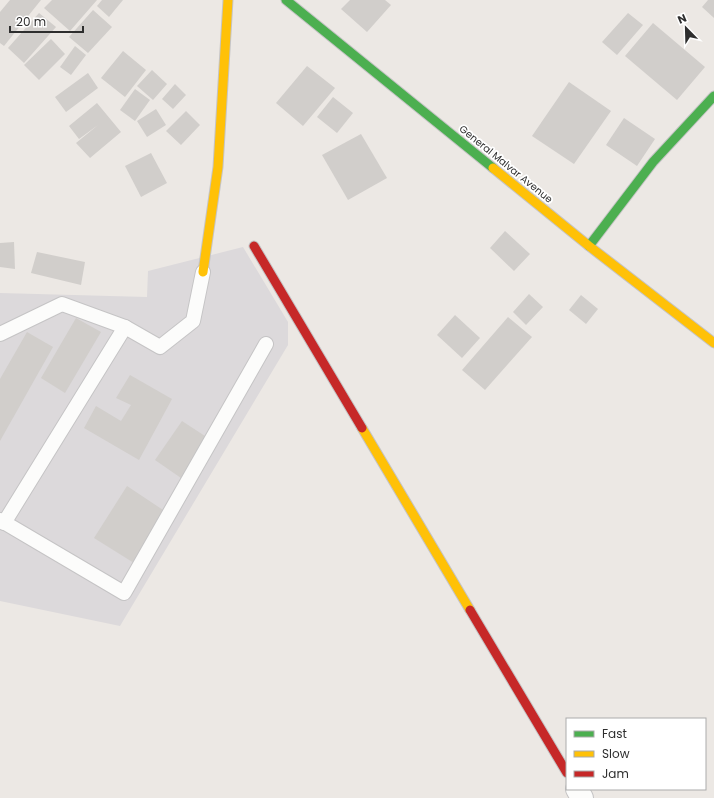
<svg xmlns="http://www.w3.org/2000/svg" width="714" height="798" viewBox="0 0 714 798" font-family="Poppins,sans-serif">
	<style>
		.industrial { fill: #dcd9db }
		.building { fill: #d1cecb }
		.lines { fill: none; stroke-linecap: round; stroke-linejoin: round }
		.lane-casing { stroke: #c5c4c5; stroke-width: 16 }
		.street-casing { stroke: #c5c4c5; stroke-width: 24 }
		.fast-casing { stroke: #c5c4c5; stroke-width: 11 }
		.slow-casing { stroke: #c5c4c5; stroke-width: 11 }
		.jam-casing { stroke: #c5c4c5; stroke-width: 11 }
		.lane { stroke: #fcfcfb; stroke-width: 14 }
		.street { stroke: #fcfcfb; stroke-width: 22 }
		.fast { stroke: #4caf50; stroke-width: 9 }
		.slow { stroke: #ffc107; stroke-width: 9 }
		.jam { stroke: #c62828; stroke-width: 9 }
		.labels { text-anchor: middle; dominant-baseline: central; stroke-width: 3.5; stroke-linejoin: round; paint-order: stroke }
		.street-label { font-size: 10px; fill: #2e2e2e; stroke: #fff }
	</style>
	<rect width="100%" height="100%" fill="#ece8e4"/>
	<polygon class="industrial" points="243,247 288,322 288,345 120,626 0,601 0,293 147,297 148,271"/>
	<g class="building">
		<polygon points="10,0 41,0 4,46 0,43 0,12"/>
		<polygon points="52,0 97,0 70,31 44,8"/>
		<polygon points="102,0 123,0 109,17 97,6"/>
		<polygon points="350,0 385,0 391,5 367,32 341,9"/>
		<polygon points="708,0 714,0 714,18 702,7"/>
		<polygon points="93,10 112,27 88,53 69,37"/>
		<polygon points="39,13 56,27 24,63 8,48"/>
		<polygon points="628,13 643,25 617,55 602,42"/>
		<polygon points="653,23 705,67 677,100 625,56"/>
		<polygon points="51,39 65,54 39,80 24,65"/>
		<polygon points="75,46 86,55 71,75 60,67"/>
		<polygon points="123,51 146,70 125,97 101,78"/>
		<polygon points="307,66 335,88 303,126 276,103"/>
		<polygon points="152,70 167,84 153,100 137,86"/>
		<polygon points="88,73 98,88 66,112 55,97"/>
		<polygon points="569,82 611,111 574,164 532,136"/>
		<polygon points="175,84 186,95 173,109 162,99"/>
		<polygon points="135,89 150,100 135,121 120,110"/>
		<polygon points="333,97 353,113 337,133 317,117"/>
		<polygon points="97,103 121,132 90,158 76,143 98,125 79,139 69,126"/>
		<polygon points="156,109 166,125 147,137 137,121"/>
		<polygon points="186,111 200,125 181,145 166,131"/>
		<polygon points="624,118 655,139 637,166 606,145"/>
		<polygon points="361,134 387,178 348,200 322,155"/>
		<polygon points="151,153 167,183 141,197 125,166"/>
		<polygon points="505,231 530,254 514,271 490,248"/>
		<polygon points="14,242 15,269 0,267 0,243"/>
		<polygon points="37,252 85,262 81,285 31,273"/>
		<polygon points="529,294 543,307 526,325 513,312"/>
		<polygon points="581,295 598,309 586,324 569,310"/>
		<polygon points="455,315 480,338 462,358 437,335"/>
		<polygon points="508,317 532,337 485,390 462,370"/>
		<polygon points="76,318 101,332 65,393 41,378"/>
		<polygon points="27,332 53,347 0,441 0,379"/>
		<polygon points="130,375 172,399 139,460 84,428 96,406 121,421 131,405 116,398"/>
		<polygon points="182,421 208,438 181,478 155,460"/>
		<polygon points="127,486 166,512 134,563 94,538"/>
	</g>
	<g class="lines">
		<g class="lane-casing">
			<g id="lane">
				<polyline points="0,334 62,304 125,327 160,347 193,321 203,272"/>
				<polyline points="0,520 124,593 266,344"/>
				<polyline points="4,523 125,327"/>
			</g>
		</g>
		<g class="street-casing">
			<polyline id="street" points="577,789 582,798"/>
		</g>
		<g class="fast-casing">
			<g id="fast">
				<polyline points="286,0 493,168"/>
				<polyline points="589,246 653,162 714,96"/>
			</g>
		</g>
		<g class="slow-casing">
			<g id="slow">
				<polyline points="493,168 589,246 714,343"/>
				<polyline points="203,272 218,167 228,0"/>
				<polyline points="362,428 470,610"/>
			</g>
		</g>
		<g class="jam-casing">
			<g id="jam">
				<polyline points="254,246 362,428"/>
				<polyline points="470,610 567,773"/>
			</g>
		</g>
		<use href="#lane" class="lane"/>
		<use href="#street" class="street"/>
		<use href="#fast" class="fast"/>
		<use href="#slow" class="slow"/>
		<use href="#jam" class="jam"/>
	</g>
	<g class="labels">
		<g class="street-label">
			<text transform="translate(506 164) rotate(39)">General Malvar Avenue</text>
		</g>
	</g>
	<rect x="566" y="718" width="140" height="72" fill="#ffffff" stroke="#ababab"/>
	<rect x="574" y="731" width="20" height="6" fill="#4caf50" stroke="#ababab"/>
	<text x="602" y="738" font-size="12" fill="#2e2e2e">Fast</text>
	<rect x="574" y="751" width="20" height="6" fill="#ffc107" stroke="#ababab"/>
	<text x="602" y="758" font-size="12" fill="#2e2e2e">Slow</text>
	<rect x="574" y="771" width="20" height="6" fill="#c62828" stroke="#ababab"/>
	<text x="602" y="778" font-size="12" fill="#2e2e2e">Jam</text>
	<g transform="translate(686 28) rotate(337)" stroke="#ffffff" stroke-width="3" paint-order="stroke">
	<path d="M0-3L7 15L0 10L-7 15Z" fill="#2e2e2e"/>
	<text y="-6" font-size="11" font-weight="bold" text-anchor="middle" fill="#2e2e2e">N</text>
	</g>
	<path d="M10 26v6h73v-6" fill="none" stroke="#2e2e2e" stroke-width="2"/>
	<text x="16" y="26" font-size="12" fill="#2e2e2e" stroke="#ffffff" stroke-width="3" paint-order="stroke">20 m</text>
</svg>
